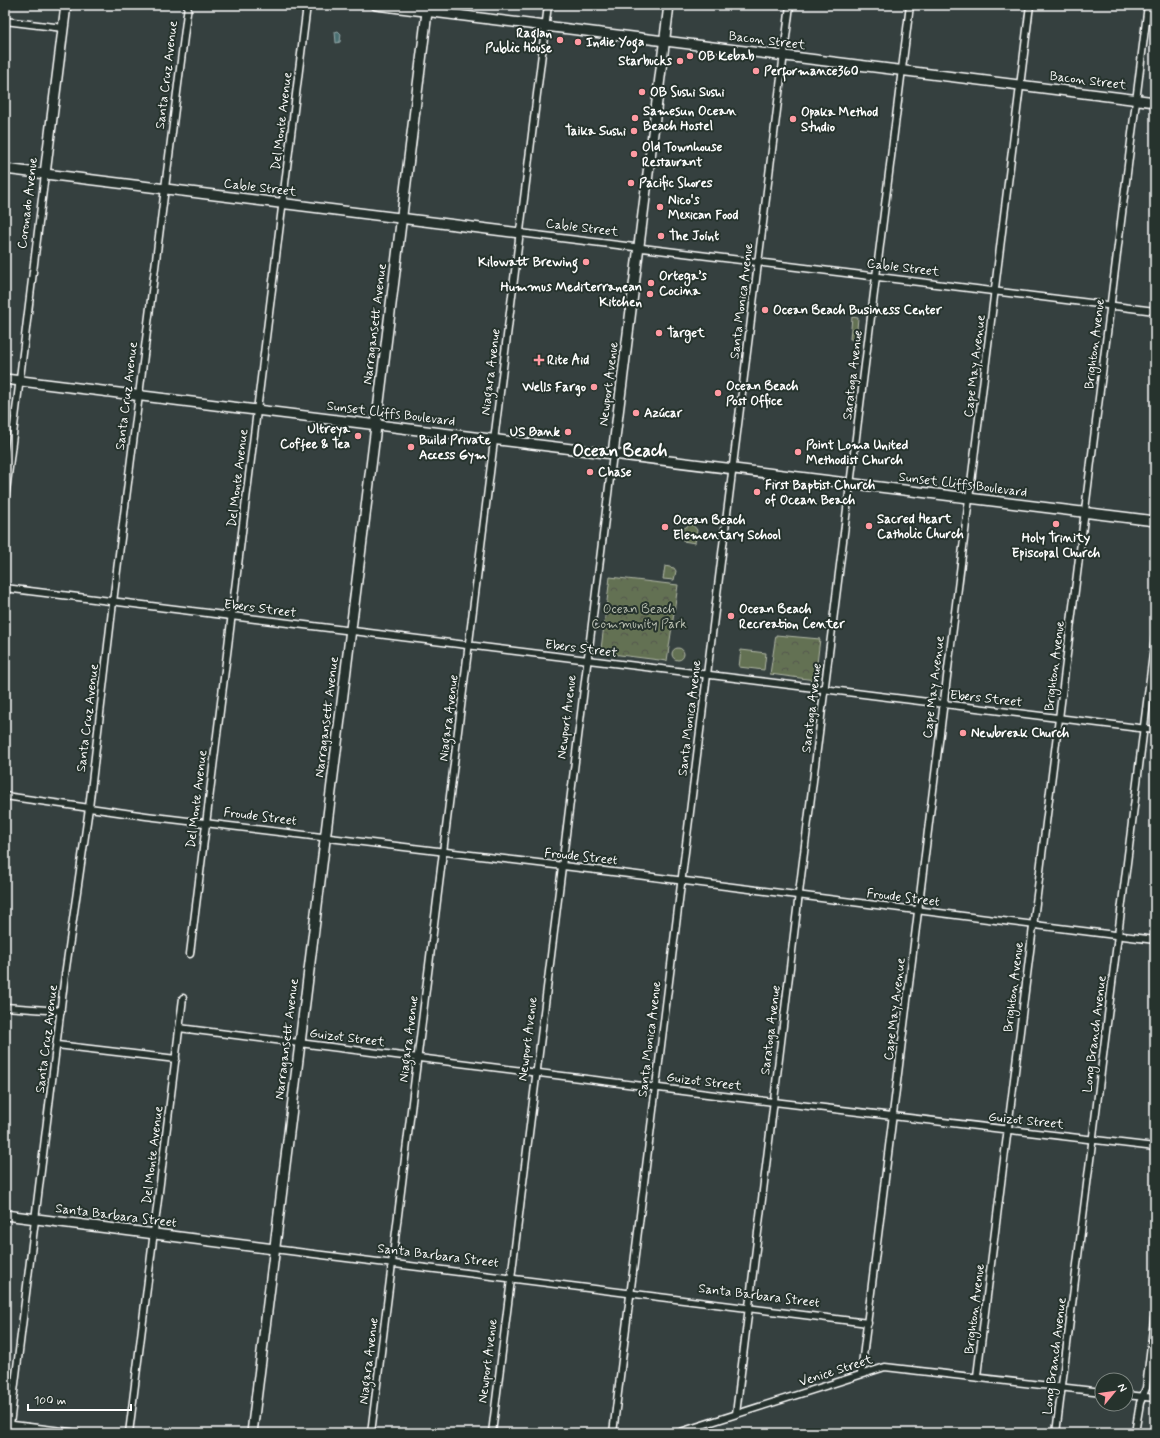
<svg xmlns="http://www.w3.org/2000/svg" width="1160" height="1438" viewBox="0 0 1160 1438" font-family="Mynerve,sans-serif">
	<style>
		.park { fill: url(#park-crowns); stroke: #b2b8a8 }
		.garden { fill: #647152; stroke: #b2b8a8 }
		.water { fill: #4c6f72; stroke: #94a9aa }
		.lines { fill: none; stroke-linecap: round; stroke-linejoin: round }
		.street-casing { stroke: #fff; stroke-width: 9 }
		.secondary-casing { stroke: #fff; stroke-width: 12 }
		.street { stroke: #26332d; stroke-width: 6 }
		.secondary { stroke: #26332d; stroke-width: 9 }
		.poi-dot { fill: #ff9aa2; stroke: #26332d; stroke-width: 1.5 }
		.labels { text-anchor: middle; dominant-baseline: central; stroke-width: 4; stroke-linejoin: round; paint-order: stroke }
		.poi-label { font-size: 13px; font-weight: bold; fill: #fff; stroke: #26332d; text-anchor: start }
		.street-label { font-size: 13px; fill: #fff; stroke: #26332d }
		.park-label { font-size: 13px; fill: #b9bfb1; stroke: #26332d }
		.district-label { font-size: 17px; font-weight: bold; fill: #fff; stroke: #26332d }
	</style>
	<defs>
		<pattern id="park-crowns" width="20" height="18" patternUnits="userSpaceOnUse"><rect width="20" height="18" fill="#647152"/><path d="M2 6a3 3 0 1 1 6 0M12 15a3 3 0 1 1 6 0" fill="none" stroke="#54594e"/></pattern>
	</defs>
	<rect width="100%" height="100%" fill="#35403f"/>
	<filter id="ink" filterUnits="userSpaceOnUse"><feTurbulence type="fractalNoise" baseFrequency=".025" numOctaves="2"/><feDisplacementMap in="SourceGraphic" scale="8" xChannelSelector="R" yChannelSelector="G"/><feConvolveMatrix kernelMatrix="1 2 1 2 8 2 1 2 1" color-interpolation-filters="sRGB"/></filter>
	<g filter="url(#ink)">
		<g class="park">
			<polygon points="852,317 858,318 856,340 850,339"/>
			<polygon points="689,525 693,525 697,530 695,543 683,541 683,529"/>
			<polygon points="665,566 674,568 676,571 674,580 663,579"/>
			<polygon points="610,577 678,585 667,661 604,653 601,649"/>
			<polygon points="776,635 820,639 815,680 770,674"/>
			<circle cx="678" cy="654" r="6"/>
		</g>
		<polygon class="garden" points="741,650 766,653 764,670 739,667"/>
		<polygon class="water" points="338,31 341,34 340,42 336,43 335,32"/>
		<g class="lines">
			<g class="street-casing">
				<g id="street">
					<polyline points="5,21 63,28"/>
					<polyline points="520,233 1155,311"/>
					<polyline points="5,500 45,174"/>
					<polyline points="5,588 1155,730"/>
					<polyline points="5,796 146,816 621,873 1155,940"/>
					<polyline points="190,954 307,5"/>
					<polyline points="5,1007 61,1011"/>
					<polyline points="179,1028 715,1095 1155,1147"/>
					<polyline points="57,1045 176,1059"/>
					<polyline points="274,1249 868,1323"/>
					<polyline points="861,1373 1030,5"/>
					<polyline points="977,1376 1148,5"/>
					<polyline points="1126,1395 1155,1398"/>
					<polyline points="736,1414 800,885 910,5"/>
					<polyline points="5,1424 78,1433"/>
					<polyline points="9,1433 64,982 89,808 113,602 188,5"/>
					<polyline points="129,1433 183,998"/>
					<polyline points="371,1433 548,5"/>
					<polyline points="492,1433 613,454"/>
					<polyline points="613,1433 790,5"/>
					<polyline points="677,1433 885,1367 1102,1392"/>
					<polyline points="1056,1433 1155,638"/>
					<polyline points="1135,1433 1140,1403 1146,1388 1155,1311"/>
				</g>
			</g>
			<g class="secondary-casing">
				<g id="secondary">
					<polyline points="376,5 1155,102"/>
					<polyline points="5,169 520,233"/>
					<polyline points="45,174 66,5"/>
					<polyline points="5,379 1155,521"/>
					<polyline points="613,454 669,5"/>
					<polyline points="5,1215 274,1249"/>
					<polyline points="252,1433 427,12"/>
				</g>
			</g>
			<use href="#street" class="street"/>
			<use href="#secondary" class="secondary"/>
		</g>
	</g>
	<g class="poi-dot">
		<circle cx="560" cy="40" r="4"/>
		<circle cx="578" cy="42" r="4"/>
		<circle cx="690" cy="56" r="4"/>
		<circle cx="680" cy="61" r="4"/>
		<circle cx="756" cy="71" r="4"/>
		<circle cx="642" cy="92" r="4"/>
		<circle cx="635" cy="118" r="4"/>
		<circle cx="793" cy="119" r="4"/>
		<circle cx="634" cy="131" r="4"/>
		<circle cx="634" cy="154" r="4"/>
		<circle cx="631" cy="183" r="4"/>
		<circle cx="660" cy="207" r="4"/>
		<circle cx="661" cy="236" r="4"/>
		<circle cx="586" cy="262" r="4"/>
		<circle cx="651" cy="283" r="4"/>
		<circle cx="650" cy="294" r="4"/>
		<circle cx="765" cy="310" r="4"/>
		<circle cx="659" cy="333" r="4"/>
		<path d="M537 354h4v4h4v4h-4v4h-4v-4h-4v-4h4z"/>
		<circle cx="594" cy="387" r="4"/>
		<circle cx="718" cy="393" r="4"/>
		<circle cx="636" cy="413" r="4"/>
		<circle cx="568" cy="432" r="4"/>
		<circle cx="358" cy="436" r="4"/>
		<circle cx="411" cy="447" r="4"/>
		<circle cx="798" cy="452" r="4"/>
		<circle cx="590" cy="472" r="4"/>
		<circle cx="757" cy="492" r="4"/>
		<circle cx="1056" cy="524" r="4"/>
		<circle cx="869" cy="526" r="4"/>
		<circle cx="665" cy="527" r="4"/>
		<circle cx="731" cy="616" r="4"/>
		<circle cx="963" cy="733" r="4"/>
	</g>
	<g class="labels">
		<g class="poi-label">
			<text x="552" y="33" text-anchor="end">Raglan<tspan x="552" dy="15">Public House</tspan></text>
			<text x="586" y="42">Indie Yoga</text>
			<text x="698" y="56">OB Kebab</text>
			<text x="672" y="61" text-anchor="end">Starbucks</text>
			<text x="764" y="71">Performance360</text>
			<text x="650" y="92">OB Sushi Sushi</text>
			<text x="643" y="111">Samesun Ocean<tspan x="643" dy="15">Beach Hostel</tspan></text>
			<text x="801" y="112">Opaka Method<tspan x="801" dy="15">Studio</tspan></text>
			<text x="626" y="131" text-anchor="end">Taika Sushi</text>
			<text x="642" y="147">Old Townhouse<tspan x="642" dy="15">Restaurant</tspan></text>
			<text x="639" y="183">Pacific Shores</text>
			<text x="668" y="200">Nico's<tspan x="668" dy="15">Mexican Food</tspan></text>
			<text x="669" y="236">The Joint</text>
			<text x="578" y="262" text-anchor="end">Kilowatt Brewing</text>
			<text x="659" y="276">Ortega’s<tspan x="659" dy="15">Cocina</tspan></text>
			<text x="642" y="287" text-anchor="end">Hummus Mediterranean<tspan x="642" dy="15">Kitchen</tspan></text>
			<text x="773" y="310">Ocean Beach Business Center</text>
			<text x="667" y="333">Target</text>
			<text x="547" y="360">Rite Aid</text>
			<text x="726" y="386">Ocean Beach<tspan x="726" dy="15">Post Office</tspan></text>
			<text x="586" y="387" text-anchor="end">Wells Fargo</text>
			<text x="644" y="413">Azúcar</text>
			<text x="350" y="429" text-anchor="end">Ultreya<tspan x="350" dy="15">Coffee &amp; Tea</tspan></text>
			<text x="560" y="432" text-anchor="end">US Bank</text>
			<text x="419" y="440">Build Private<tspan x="419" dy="15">Access Gym</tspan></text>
			<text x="806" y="445">Point Loma United<tspan x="806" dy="15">Methodist Church</tspan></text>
			<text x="598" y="472">Chase</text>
			<text x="765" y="485">First Baptist Church<tspan x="765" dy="15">of Ocean Beach</tspan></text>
			<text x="877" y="519">Sacred Heart<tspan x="877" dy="15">Catholic Church</tspan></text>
			<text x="673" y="520">Ocean Beach<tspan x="673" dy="15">Elementary School</tspan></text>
			<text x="1056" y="538" text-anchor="middle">Holy Trinity<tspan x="1056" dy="15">Episcopal Church</tspan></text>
			<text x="739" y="609">Ocean Beach<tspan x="739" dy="15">Recreation Center</tspan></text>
			<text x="971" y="733">Newbreak Church</text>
		</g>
		<g class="street-label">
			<text transform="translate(767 41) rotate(7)">Bacon Street</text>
			<text transform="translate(167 75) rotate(-83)">Santa Cruz Avenue</text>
			<text transform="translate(1088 81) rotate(7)">Bacon Street</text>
			<text transform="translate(282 121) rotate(-83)">Del Monte Avenue</text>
			<text transform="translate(260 188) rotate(7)">Cable Street</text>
			<text transform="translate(28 203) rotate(-83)">Coronado Avenue</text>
			<text transform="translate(582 228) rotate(7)">Cable Street</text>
			<text transform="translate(903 268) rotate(7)">Cable Street</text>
			<text transform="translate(742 301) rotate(-83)">Santa Monica Avenue</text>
			<text transform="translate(375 324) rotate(-83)">Narragansett Avenue</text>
			<text transform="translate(1095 344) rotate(-83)">Brighton Avenue</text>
			<text transform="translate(975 366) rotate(-83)">Cape May Avenue</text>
			<text transform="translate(491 372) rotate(-83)">Niagara Avenue</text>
			<text transform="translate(853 375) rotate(-83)">Saratoga Avenue</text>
			<text transform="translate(609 384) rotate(-83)">Newport Avenue</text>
			<text transform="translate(127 396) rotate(-83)">Santa Cruz Avenue</text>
			<text transform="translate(391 414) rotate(7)">Sunset Cliffs Boulevard</text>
			<text transform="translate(238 478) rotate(-83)">Del Monte Avenue</text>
			<text transform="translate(963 485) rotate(7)">Sunset Cliffs Boulevard</text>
			<text transform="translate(260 609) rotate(7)">Ebers Street</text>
			<text transform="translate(581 649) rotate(7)">Ebers Street</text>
			<text transform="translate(1055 666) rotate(-83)">Brighton Avenue</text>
			<text transform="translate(934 687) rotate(-83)">Cape May Avenue</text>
			<text transform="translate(986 699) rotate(6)">Ebers Street</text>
			<text transform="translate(812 708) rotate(-83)">Saratoga Avenue</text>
			<text transform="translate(327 717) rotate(-83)">Narragansett Avenue</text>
			<text transform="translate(567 717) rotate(-83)">Newport Avenue</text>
			<text transform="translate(88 718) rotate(-83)">Santa Cruz Avenue</text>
			<text transform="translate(449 718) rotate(-83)">Niagara Avenue</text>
			<text transform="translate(690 718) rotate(-83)">Santa Monica Avenue</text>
			<text transform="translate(197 799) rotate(-83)">Del Monte Avenue</text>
			<text transform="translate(260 817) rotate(7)">Froude Street</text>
			<text transform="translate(581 857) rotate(6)">Froude Street</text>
			<text transform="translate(903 898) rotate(7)">Froude Street</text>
			<text transform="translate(1014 987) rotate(-83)">Brighton Avenue</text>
			<text transform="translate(895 1009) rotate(-83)">Cape May Avenue</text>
			<text transform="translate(771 1030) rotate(-83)">Saratoga Avenue</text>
			<text transform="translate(1095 1034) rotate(-83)">Long Branch Avenue</text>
			<text transform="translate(347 1038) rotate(7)">Guizot Street</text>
			<text transform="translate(47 1039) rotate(-83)">Santa Cruz Avenue</text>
			<text transform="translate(287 1039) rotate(-83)">Narragansett Avenue</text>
			<text transform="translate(409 1039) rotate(-83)">Niagara Avenue</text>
			<text transform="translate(528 1039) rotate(-83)">Newport Avenue</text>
			<text transform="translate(650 1039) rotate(-83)">Santa Monica Avenue</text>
			<text transform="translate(704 1082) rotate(7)">Guizot Street</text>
			<text transform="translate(1026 1121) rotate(6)">Guizot Street</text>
			<text transform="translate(153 1155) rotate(-83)">Del Monte Avenue</text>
			<text transform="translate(116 1216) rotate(7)">Santa Barbara Street</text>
			<text transform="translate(438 1256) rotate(7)">Santa Barbara Street</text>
			<text transform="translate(759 1296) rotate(7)">Santa Barbara Street</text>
			<text transform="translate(975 1309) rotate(-83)">Brighton Avenue</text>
			<text transform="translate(1055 1356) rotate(-83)">Long Branch Avenue</text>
			<text transform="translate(369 1361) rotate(-83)">Niagara Avenue</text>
			<text transform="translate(488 1361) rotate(-83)">Newport Avenue</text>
			<text transform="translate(836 1371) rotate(-18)">Venice Street</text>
		</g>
		<g class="park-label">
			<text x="639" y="609">Ocean Beach<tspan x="639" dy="15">Community Park</tspan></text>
		</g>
		<g class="district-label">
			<text x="620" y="451">Ocean Beach</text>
		</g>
	</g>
	<rect width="1160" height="1438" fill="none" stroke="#26332d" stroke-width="20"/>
	<rect x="10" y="10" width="1140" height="1418" fill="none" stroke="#fff" stroke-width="1.5" filter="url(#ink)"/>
	<g transform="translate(1114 1392) rotate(61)"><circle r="19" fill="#26332d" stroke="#7d8581"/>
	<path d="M0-3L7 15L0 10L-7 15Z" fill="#ff9aa2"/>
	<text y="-6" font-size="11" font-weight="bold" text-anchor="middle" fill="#ffffff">N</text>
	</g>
	<path d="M28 1404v6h103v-6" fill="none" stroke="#ffffff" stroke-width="2"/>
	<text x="34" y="1404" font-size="12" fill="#ffffff" stroke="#26332d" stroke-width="3" paint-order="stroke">100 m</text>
</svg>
